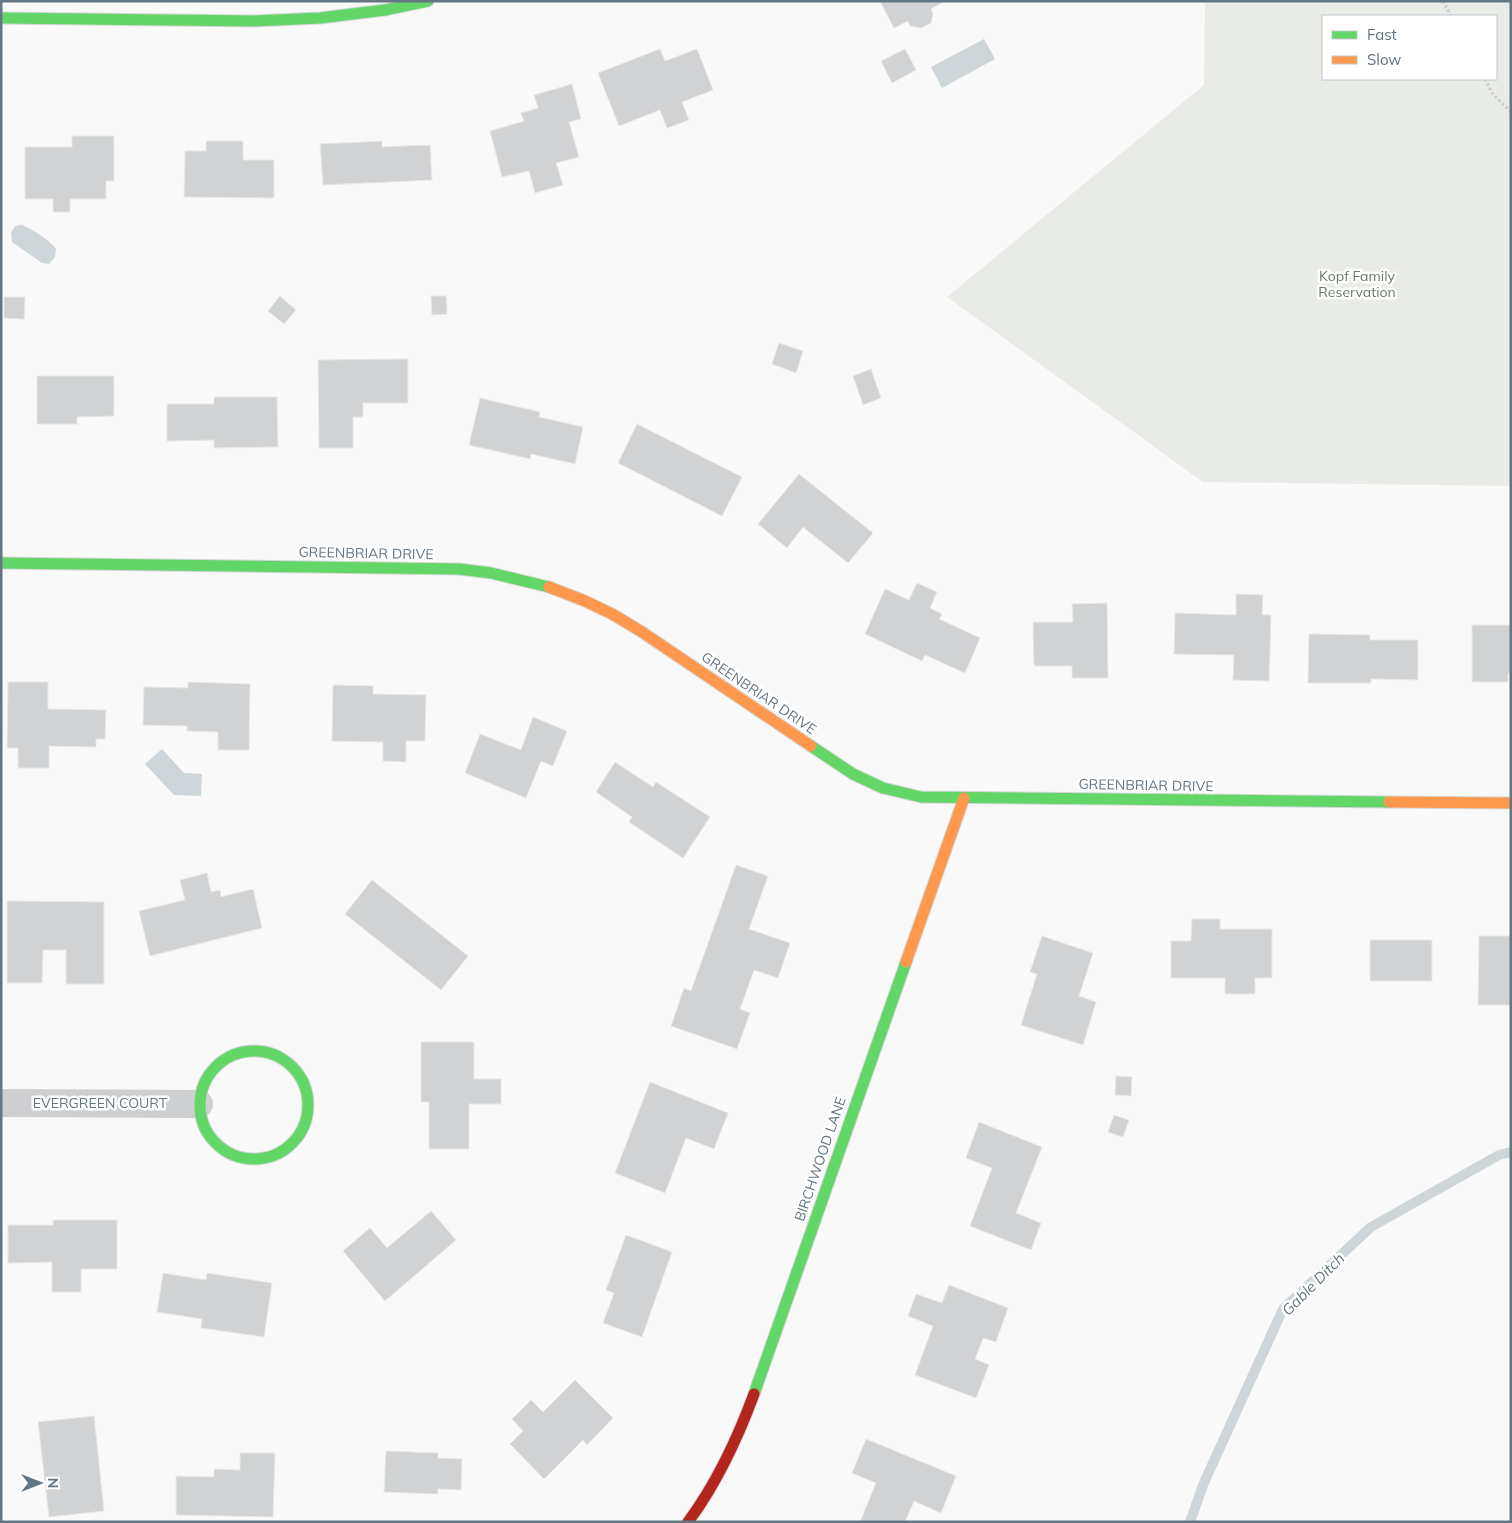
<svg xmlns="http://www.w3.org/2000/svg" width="1512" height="1523" viewBox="0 0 1512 1523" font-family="Mulish,sans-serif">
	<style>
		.green { fill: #e8ebe6; fill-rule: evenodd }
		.water { fill: #ced6d9 }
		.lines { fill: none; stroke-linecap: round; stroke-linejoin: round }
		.stream { stroke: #ced6d9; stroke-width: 10 }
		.building { fill: #d0d2d3; stroke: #e8e8e8 }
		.fast-casing { stroke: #d5d6d7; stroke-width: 13 }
		.slow-casing { stroke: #d5d6d7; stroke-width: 13 }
		.jam-casing { stroke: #d5d6d7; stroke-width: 13 }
		.path { stroke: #cbcccd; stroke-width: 3; stroke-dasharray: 2.5 2.5; stroke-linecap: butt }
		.street { stroke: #cecfd0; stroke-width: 28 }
		.fast { stroke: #63d668; stroke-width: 11 }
		.slow { stroke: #ff974d; stroke-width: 11 }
		.jam { stroke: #b3261e; stroke-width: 11 }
		.labels { text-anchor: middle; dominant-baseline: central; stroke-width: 5; stroke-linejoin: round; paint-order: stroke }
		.park-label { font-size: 14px; fill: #687a64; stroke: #fff }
		.street-label { font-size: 14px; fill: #657683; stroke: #fff }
		.water-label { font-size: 15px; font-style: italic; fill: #60757c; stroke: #fff }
	</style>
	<rect width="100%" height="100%" fill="#f9f9f9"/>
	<path class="green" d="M1205,1h306v485l-308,-4 -256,-185 257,-212zM1323,16h173v63h-173z"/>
	<g class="water">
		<polygon points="984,39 995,59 942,88 931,67"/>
		<path d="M22,225c12,5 26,14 34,24l-1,8 -6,7 -7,-1 -30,-21 -1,-9 4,-7z"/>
		<polygon points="162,749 184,773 202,774 201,796 174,795 145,764"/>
	</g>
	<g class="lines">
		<polyline class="stream" points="1190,1522 1203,1485 1283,1309 1371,1227 1499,1155 1511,1152"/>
	</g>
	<g class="building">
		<polygon points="880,1 945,1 931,9 933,13 931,23 921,28 910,26 908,21 894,28"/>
		<polygon points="660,49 665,61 697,49 713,90 682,102 689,120 667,128 660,110 619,126 598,73"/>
		<polygon points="905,49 916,70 892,83 881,61"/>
		<polygon points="572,84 581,119 569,122 579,157 556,163 563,185 535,193 529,171 502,177 490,131 524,121 521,113 538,108 534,95"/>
		<polygon points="72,136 114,136 114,181 106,181 106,199 70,199 70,212 53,212 53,199 25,199 25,147 72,147"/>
		<polygon points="206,141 243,141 243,160 274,160 274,198 184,197 185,151 206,151"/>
		<polygon points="382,141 382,147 430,145 432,180 323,185 320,144"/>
		<polygon points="280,296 296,310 284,324 268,311"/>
		<polygon points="431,296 446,296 447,314 432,315"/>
		<polygon points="4,297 25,297 24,319 4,318"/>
		<polygon points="779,343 803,351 796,373 772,364"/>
		<polygon points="408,359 408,403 363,403 363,417 353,417 353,448 319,448 318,360"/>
		<polygon points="871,369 881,398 863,405 853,376"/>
		<polygon points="37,376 114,376 114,416 77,417 77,424 37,424"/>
		<polygon points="214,397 277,397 278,447 214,448 214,440 167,441 167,404 214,404"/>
		<polygon points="480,398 540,412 539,417 583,427 575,464 531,454 530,459 469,445"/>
		<polygon points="637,424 742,477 722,516 618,463"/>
		<polygon points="799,474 873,533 848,563 803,527 787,548 758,524"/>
		<polygon points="917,583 937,592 930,608 942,614 939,619 980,638 965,673 925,655 922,661 865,634 885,589 909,600"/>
		<polygon points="1236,594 1263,595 1262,615 1271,615 1269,681 1233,680 1234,655 1174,654 1175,613 1236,615"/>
		<polygon points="1107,603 1108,678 1072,678 1072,666 1034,666 1033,622 1073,622 1072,604"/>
		<polygon points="1472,625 1511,625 1511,673 1508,673 1508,682 1472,682"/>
		<polygon points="1309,634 1370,635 1370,640 1418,640 1418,680 1371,679 1371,683 1308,683"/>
		<polygon points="8,682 48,682 48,709 106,710 105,739 96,739 96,747 49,746 49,768 18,768 18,748 7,748"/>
		<polygon points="188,682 250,684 249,750 218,750 218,732 187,731 187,726 143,725 144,687 188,688"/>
		<polygon points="333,685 373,686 373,694 426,695 425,741 406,741 406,762 383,761 383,742 332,741"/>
		<polygon points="533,717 567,731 553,766 541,761 526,798 465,773 480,734 521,750"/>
		<polygon points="615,762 653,787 656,782 710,817 683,858 629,822 632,817 596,792"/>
		<polygon points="736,865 768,876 749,929 790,943 778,978 754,970 740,1009 750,1013 737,1049 671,1026 684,988 691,991"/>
		<polygon points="207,873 211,892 220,890 221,897 253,889 262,928 150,956 139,911 185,900 180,880"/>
		<polygon points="372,880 468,956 441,990 345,914"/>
		<polygon points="7,901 104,902 104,984 66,984 66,950 43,950 42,983 7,983"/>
		<polygon points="1192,919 1220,919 1220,929 1272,929 1272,978 1255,978 1255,994 1225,994 1225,978 1171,978 1171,941 1191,941"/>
		<polygon points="1042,936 1093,953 1079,996 1096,1002 1083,1045 1021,1025 1037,974 1030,972"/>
		<polygon points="1479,936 1511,936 1511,1005 1478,1005"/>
		<rect x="1370" y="940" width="62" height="41"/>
		<polygon points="421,1042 474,1042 474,1079 501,1079 501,1104 469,1104 469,1149 429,1149 429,1102 421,1102"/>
		<polygon points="1116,1076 1132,1077 1131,1096 1115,1095"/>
		<polygon points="650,1082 728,1113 714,1149 686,1138 665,1193 615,1173"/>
		<polygon points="1114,1115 1129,1120 1123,1137 1108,1132"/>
		<polygon points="979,1122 1042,1147 1016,1213 1041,1223 1031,1250 970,1226 992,1168 966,1158"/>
		<polygon points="431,1211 456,1240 385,1301 343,1251 370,1228 387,1248"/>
		<polygon points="53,1220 117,1220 117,1269 81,1269 81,1292 52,1292 52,1262 8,1263 8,1225 53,1225"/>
		<polygon points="626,1235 672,1252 642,1337 603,1323 614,1293 606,1290"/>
		<polygon points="163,1273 206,1280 207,1273 272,1283 264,1337 201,1328 202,1319 157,1312"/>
		<polygon points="949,1285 1008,1308 996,1342 983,1338 975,1359 989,1365 976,1398 915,1375 933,1326 908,1316 916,1294 942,1303"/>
		<polygon points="575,1380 613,1418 587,1445 583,1440 544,1479 510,1444 523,1431 512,1419 531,1400 543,1412"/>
		<polygon points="94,1416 104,1511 49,1517 38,1422"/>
		<polygon points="866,1439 956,1476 941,1513 914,1501 905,1522 860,1522 876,1483 852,1473"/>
		<polygon points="386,1451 438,1453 438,1458 462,1459 461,1490 438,1489 438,1494 384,1492"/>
		<polygon points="240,1453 275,1453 273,1517 176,1515 176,1476 214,1477 214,1469 240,1470"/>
	</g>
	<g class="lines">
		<g class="fast-casing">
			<g id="fast">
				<polyline points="1,18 254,21 320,18 385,10 428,1"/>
				<polyline points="1,563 459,569 491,573 549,587"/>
				<polyline points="811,746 853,774 883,788 921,797 1389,802"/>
				<circle cx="254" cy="1105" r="54"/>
				<polyline points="754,1394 906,962"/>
			</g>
		</g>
		<g class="slow-casing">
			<g id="slow">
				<polyline points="549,587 585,601 614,615 642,632 811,746"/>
				<polyline points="1389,802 1511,803"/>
				<polyline points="906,962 964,798"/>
			</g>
		</g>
		<g class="jam-casing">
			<path id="jam" d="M688,1522c29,-39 49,-82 66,-128"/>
		</g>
		<g class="path">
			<polyline points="1443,1 1451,16"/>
			<polyline points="1485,79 1492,93 1511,112"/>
		</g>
		<polyline class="street" points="1,1103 199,1104"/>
		<use href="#fast" class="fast"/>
		<use href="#slow" class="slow"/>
		<use href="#jam" class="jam"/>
	</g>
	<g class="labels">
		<g class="park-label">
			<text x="1357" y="276">Kopf Family<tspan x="1357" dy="16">Reservation</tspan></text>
		</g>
		<g class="street-label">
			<text transform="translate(366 553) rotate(1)">GREENBRIAR DRIVE</text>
			<text transform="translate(759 693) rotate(34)">GREENBRIAR DRIVE</text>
			<text transform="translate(1146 785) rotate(1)">GREENBRIAR DRIVE</text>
			<text x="100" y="1103">EVERGREEN COURT</text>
			<text transform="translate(820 1159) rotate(-71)">BIRCHWOOD LANE</text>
		</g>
		<g class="water-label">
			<text transform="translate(1313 1284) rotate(-45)">Gable Ditch</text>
		</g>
	</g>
	<rect width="1512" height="1523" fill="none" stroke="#657683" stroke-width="5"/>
	<rect x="1322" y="15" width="175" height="65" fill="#ffffff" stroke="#c1c8cd"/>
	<rect x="1332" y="31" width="25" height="8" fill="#63d668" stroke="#c1c8cd"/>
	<text x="1367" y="40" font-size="15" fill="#657683">Fast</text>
	<rect x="1332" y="56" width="25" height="8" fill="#ff974d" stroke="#c1c8cd"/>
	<text x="1367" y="65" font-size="15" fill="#657683">Slow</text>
	<g transform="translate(40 1483) rotate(90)" stroke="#ffffff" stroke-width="4" paint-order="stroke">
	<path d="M0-4L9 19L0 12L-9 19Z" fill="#657683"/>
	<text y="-8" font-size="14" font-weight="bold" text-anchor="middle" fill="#657683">N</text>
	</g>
</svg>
